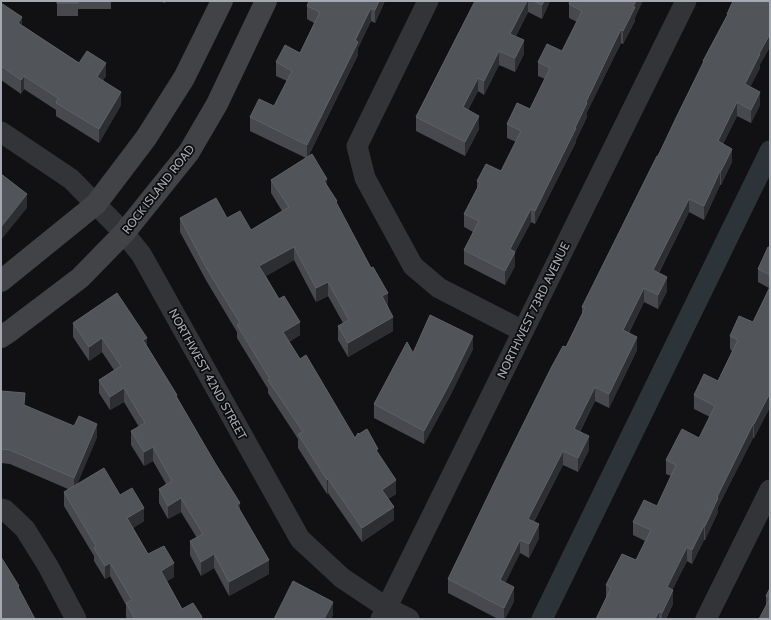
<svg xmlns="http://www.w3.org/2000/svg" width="771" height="620" viewBox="0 0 771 620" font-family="Cabin,sans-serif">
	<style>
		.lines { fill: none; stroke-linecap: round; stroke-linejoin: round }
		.canal { stroke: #2c343a; stroke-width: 21 }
		.street { stroke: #333437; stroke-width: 21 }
		.secondary { stroke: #414347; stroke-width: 22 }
		.wall { fill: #47494e }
		.shaded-wall { fill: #2d2e32 }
		.building { fill: #515458; stroke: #5e6166 }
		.labels { text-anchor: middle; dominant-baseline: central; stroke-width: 3.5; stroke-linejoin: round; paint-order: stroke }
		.street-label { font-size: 12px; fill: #a4a9b2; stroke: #0c0c0e }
	</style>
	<rect width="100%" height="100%" fill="#111113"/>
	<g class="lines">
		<polyline class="canal" points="542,619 770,151"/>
		<g class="street">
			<polyline points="428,1 357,146 365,178 413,266 439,288 523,331"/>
			<polyline points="1,132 71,179 124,233 141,254 300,539 342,578 387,608 409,619"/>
			<polyline points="1,509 5,510 25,529 48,566 76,619"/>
			<polyline points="381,619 686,1"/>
			<polyline points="706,619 770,490"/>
		</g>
		<g class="secondary">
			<polyline points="1,281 96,204 146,138 184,78 222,1"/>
			<polyline points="1,337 10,331 80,278 124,233 189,152 217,104 266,1"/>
		</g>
	</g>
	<g class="wall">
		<polygon points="57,1 111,1 111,9 78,9 78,16 57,16"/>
		<polygon points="160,1 166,1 165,3"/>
		<polygon points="385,1 375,23 371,21 358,48 358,55 308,157 327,185 388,306 393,331 348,357 338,340 338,326 343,323 328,296 316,302 294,260 266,276 300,335 289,342 300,359 355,438 378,454 396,494 388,499 394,520 362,542 328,493 327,494 298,448 298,439 268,393 268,389 237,338 237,332 207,282 180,232 180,218 227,218 251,230 282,211 271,193 271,180 306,158 250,131 250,117 274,106 287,81 276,76 276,62 300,53 314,23 307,19 307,6"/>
		<polygon points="475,1 550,1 542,19 528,12 516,36 524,54 515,72 499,65 484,95 478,91 468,110 479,129 465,156 416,131 416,117"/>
		<polygon points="1,3 22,25 79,63 106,76 103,80 121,105 99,143 56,116 56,110 24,89 21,94 1,80"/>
		<polygon points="569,4 635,18 635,21 623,44 621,43 587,112 587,117 576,140 576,142 535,224 531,222 515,252 515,266 505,285 464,264 464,250 473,232 464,227 464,214 477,189 477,181 501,171 516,142 507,138 507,124 530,109 545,79 538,76 538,62 562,51 577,22 569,18"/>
		<polygon points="727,14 760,65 760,68 750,87 760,105 751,123 737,116 723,144 732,162 721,185 720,185 704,220 689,212 659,273 667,291 658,309 644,302 629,333 637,350 609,408 595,401 580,432 589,450 578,472 563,465 534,522 539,538 529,558 520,553 505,583 514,601 505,619 498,619 448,593 448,579 566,347 582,315 582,307 658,156 703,63 703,61 727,16"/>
		<polygon points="770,248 770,407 754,438 753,438 718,507 718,512 705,540 704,540 692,564 687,561 672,590 673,604 666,619 596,619 606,598 606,585 636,560 645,541 633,535 633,522 657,506 671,476 666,474 666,460 699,438 710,417 694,409 694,395 718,381 732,351 730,349 730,336 753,322 769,288 758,282 758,269"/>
		<polygon points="73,323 147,346 177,397 240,510 269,574 229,596 214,568 201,576 190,555 190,541 197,538 181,512 168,519 159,503 159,489 166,484 153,461 144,466 131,445 131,431 139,427 124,402 110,410 99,393 99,380 114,370 102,352 89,361 73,337"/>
		<polygon points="473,349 451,394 424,444 374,418 374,404 413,353"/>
		<polygon points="1,391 25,406 97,437 77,484 120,495 144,521 133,528 148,554 174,577 167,581 182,609 202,619 127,619 126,617 126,605 110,576 105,579 94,561 94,556 64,506 64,492 68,489 10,464 1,463"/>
		<polygon points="770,588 770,619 766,606 766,596"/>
	</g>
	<g class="shaded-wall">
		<polygon points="379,1 385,1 375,23 375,10"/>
		<polygon points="527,1 528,1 528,12 510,47 510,34"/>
		<polygon points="544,1 550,1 542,19 542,5"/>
		<polygon points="636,1 643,1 635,18 635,21 623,44 623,31"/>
		<polygon points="371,8 371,21 358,48 358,55 307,159 307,145"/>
		<polygon points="22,17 22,31 18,23"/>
		<polygon points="621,29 621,43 587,112 587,117 576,140 576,142 535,224 535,211"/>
		<polygon points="770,34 770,47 760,65 760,68 745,97 745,84 759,54"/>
		<polygon points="524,40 524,54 515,72 515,58"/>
		<polygon points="499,51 499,65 484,95 484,81"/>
		<polygon points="106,63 106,76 97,90 97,77"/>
		<polygon points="24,76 24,89 21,94 21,80"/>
		<polygon points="478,78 478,91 463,120 463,107"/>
		<polygon points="121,92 121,105 99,143 99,129"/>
		<polygon points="760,92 760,105 751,123 751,110"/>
		<polygon points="737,102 737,116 718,155 718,141"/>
		<polygon points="479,116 479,129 465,156 465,142"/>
		<polygon points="732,149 732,162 721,185 721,171"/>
		<polygon points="720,171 720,185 704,220 704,206"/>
		<polygon points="327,179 327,193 324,181"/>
		<polygon points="27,194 27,208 1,240 1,227"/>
		<polygon points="689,199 689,212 653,284 653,270"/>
		<polygon points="531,209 531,222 515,252 515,266 505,285 505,271 510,249"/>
		<polygon points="294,247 294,260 259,280 259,266"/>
		<polygon points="667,277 667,291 658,309 658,295"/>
		<polygon points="328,282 328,296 316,302 316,288"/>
		<polygon points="644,288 644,302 623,344 623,330"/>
		<polygon points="388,293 388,306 382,310 382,296"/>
		<polygon points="393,317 393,331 348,357 348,343"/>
		<polygon points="300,322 300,335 283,345 283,332"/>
		<polygon points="473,336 473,349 451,394 424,444 424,431"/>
		<polygon points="637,337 637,350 609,408 609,394"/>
		<polygon points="102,338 102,352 89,361 89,347"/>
		<polygon points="147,338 147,351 143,340"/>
		<polygon points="595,387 595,401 574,443 574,429"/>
		<polygon points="124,388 124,402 110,410 110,397"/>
		<polygon points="770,393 770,407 754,438 754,424"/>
		<polygon points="97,424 97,437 74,492 74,478"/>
		<polygon points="753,424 753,438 718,507 718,512 705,540 705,526 717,497"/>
		<polygon points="589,436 589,450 578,472 578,458"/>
		<polygon points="153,447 153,461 144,466 144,452"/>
		<polygon points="563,451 563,465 528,533 528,519"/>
		<polygon points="328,479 328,493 327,494 327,480"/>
		<polygon points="396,480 396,494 382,503 382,490"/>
		<polygon points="181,498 181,512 168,519 168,506"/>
		<polygon points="240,503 240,517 237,505"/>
		<polygon points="394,507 394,520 362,542 362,528"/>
		<polygon points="144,508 144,521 127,532 127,518"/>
		<polygon points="539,524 539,538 529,558 529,544"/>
		<polygon points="704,526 704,540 692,564 692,550"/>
		<polygon points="520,540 520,553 500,594 500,580"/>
		<polygon points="687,547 687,561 667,601 667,587"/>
		<polygon points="214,554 214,568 201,576 201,562"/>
		<polygon points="269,560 269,574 229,596 229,582"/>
		<polygon points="110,563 110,576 105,579 105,566"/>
		<polygon points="174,563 174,577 161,585 161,571"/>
		<polygon points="514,587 514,601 505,619 504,619 504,608"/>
		<polygon points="673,590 673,604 666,619 662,619 662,613"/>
		<polygon points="333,602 333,616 331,619 324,619"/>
		<polygon points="659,611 659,619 655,619"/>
	</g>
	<g class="building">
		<rect x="57" y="1" width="21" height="2"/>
		<polygon points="309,1 379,1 375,10 371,8 355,40 358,42 307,145 250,117 259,99 274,106 292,71 276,62 285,45 300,53 320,12 307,6"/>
		<polygon points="475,1 527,1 510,34 524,40 515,58 499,51 484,81 478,78 463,107 479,116 465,142 416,117"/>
		<polygon points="533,1 544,1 542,5"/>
		<polygon points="570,1 636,1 633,7 635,7 623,31 621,29 586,102 587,103 575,128 576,128 535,211 531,209 510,249 515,252 505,271 464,250 479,221 464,214 480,183 477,181 486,164 501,171 521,131 507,124 517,103 530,109 550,68 538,62 547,44 562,51 582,11 569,4"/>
		<polygon points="733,1 770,1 770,34 759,54 760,54 745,84 760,92 751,110 737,102 718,141 732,149 721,171 720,171 704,206 689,199 653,270 667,277 658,295 644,288 623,330 637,337 609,394 595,387 574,429 589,436 578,458 563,451 528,519 539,524 529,544 520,540 500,580 514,587 504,608 448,579 500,471 551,368 563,346 566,347 585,308 582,307 657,156 658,156 676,118 704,61 703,61 728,14 727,14"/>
		<polygon points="1,3 22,17 18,23 79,63 87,51 106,63 97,77 121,92 99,129 56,103 58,98 24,76 21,80 1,66"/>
		<polygon points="312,154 327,179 324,181 337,201 336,202 371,268 373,267 388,293 382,296 393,317 348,343 338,326 349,320 328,282 316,288 294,247 259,266 279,299 284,296 300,322 283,332 300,359 306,355 355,438 358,433 359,434 367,429 378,449 376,450 396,480 382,490 394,507 362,528 328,479 327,480 298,434 303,432 268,380 270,379 237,325 240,323 207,269 180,218 216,198 227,218 240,211 251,230 289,207 271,180"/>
		<polygon points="1,174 27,194 1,227"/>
		<polygon points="768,247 770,248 770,275 758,269"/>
		<polygon points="770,287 770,393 754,424 753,424 717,497 718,498 705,526 704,526 692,550 687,547 667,587 673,590 662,613 659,611 655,619 596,619 611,588 606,585 622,554 636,560 651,530 633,522 644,500 657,506 676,465 666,460 682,429 699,438 715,406 694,395 704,374 718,381 738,340 730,336 739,316 753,322"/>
		<polygon points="117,293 147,338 143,340 177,395 176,396 215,463 240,503 237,505 269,560 229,582 214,554 201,562 190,541 203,534 181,498 168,506 159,489 172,481 153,447 144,452 131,431 145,423 124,388 110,397 99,380 121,366 102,338 89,347 73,323"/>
		<polygon points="430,315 473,336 451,381 424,431 374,404 407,342 413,353"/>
		<polygon points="1,391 25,393 24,405 74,426 79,416 97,424 74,478 10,450 1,449"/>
		<polygon points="104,468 120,495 132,488 144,508 127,518 148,554 164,546 174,563 161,571 182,609 193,603 202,617 199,619 135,619 126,603 132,600 110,563 105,566 94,548 96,546 64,492"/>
		<polygon points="1,557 19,586 18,587 35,619 1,619"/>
		<polygon points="293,581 333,602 324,619 274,619"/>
		<polygon points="770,588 770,598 766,596"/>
		<polygon points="770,598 770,619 759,619"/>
	</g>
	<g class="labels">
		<g class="street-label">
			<text transform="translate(158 189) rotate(-52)">ROCK ISLAND ROAD</text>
			<text transform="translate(533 310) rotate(-64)">NORTHWEST 73RD AVENUE</text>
			<text transform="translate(208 374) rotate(61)">NORTHWEST 42ND STREET</text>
		</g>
	</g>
	<rect width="771" height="620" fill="none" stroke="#a4a9b2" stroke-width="4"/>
</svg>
